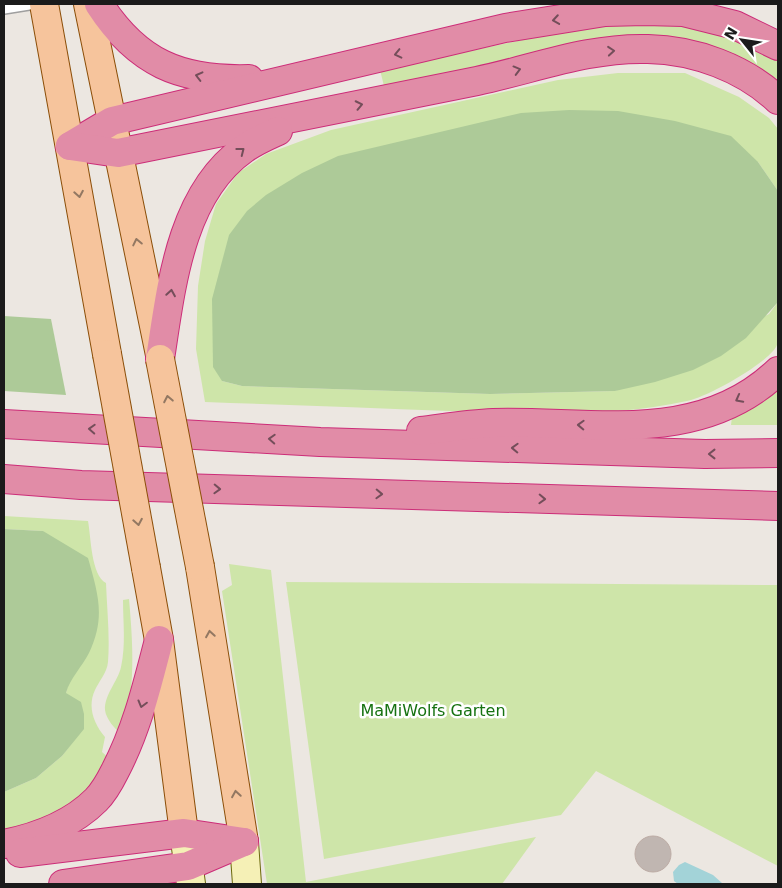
<svg xmlns="http://www.w3.org/2000/svg" width="782" height="888" viewBox="0 0 782 888" font-family="'DejaVu Sans',sans-serif">
	<style>
		.grass { fill: #cee5a9 }
		.forest { fill: #adca98 }
		.water { fill: #a3d3d8 }
		.building { fill: #c0b6b1; stroke: #bdaca5 }
		.lines { fill: none; stroke-linecap: round; stroke-linejoin: round }
		.lane-casing { stroke: #9f9f9f; stroke-width: 14 }
		.secondary-casing { stroke: #6a680a; stroke-width: 30 }
		.primary-casing { stroke: #8b4e08; stroke-width: 30 }
		.highway-casing { stroke: #cc2d78; stroke-width: 30 }
		.lane { stroke: #fff; stroke-width: 11 }
		.secondary { stroke: #f5f0b6; stroke-width: 28 }
		.primary { stroke: #f6c49c; stroke-width: 28 }
		.highway { stroke: #e18ca7; stroke-width: 28 }
		.primary-bridge-casing { stroke: #8b4e08; stroke-width: 30; stroke-linecap: butt }
		.primary-bridge { stroke: #f6c49c; stroke-width: 28 }
		.oneway { stroke: #744e5a }
		.oneway2 { stroke: #937862 }
		.labels { text-anchor: middle; dominant-baseline: central; stroke-width: 5; stroke-linejoin: round; paint-order: stroke }
		.park-label { font-size: 16px; fill: #167211; stroke: #fff }
	</style>
	<rect width="100%" height="100%" fill="#ece7e1"/>
	<g class="grass">
		<polygon points="625,20 689,24 754,44 778,60 778,87 686,44 384,86 380,70 536,37"/>
		<path d="M618,73h67l54,24 30,21 9,11v62l-20,-29 -536,219 20,5 248,8 125,-3 154,-77 9,-12c0,10 3,37 -2,45 -10,17 -68,50 -89,54 -77,17 -158,12 -237,10 -81,-3 -163,-6 -245,-9l-9,-53 2,-63 7,-45 11,-37 22,-31 28,-19 65,-24 227,-50z"/>
		<polygon points="778,386 778,425 731,425 732,417"/>
		<path d="M4,516l84,5c3,16 3,54 18,62 1,27 4,53 2,79 -1,11 -9,19 -13,28 -8,17 -1,34 10,47l-3,15 11,10 -7,14 -44,39 -58,19v-42l32,-14 26,-22 10,-13 -6,-50 2,-9 21,-32 -46,-121 -39,-2z"/>
		<polygon points="229,564 271,570 306,882 536,837 502,884 267,884 222,591 232,585"/>
		<polygon points="286,582 778,585 778,866 596,771 561,815 324,859"/>
		<path d="M129,599c4,46 7,91 -7,136 -7,-6 -16,-16 -17,-25 -1,-15 13,-29 16,-43 5,-22 2,-45 2,-67z"/>
	</g>
	<g class="forest">
		<polygon points="569,110 618,111 675,121 731,136 758,162 778,191 778,302 746,338 721,356 693,370 655,382 615,391 490,394 242,386 222,381 213,367 212,299 229,235 247,211 266,195 302,173 338,156 521,113"/>
		<polygon points="4,316 51,319 66,395 4,391"/>
		<path d="M4,529l39,2 45,27c10,36 18,59 1,95 -7,14 -19,25 -23,40l15,9 3,12v15l-22,27 -26,22 -32,14z"/>
	</g>
	<polygon class="water" points="685,862 713,875 722,883 722,884 678,884 674,881 673,872 679,865"/>
	<circle class="building" cx="653" cy="854" r="18"/>
	<g class="lines">
		<g class="lane-casing">
			<polyline id="lane" points="4,8 29,4"/>
		</g>
		<g class="secondary-casing">
			<g id="secondary">
				<polyline points="184,833 191,884"/>
				<polyline points="244,842 247,884"/>
			</g>
		</g>
		<g class="primary-casing">
			<g id="primary">
				<polyline points="44,4 107,354"/>
				<polyline points="88,4 160,355"/>
				<polyline points="200,567 244,842"/>
				<polyline points="146,568 159,640 184,833"/>
			</g>
		</g>
		<g class="highway-casing">
			<g id="highway">
				<path d="M99,4c38,59 81,77 150,75"/>
				<polyline points="70,146 112,121 505,28 605,12 645,11 683,12 735,25 778,46"/>
				<path d="M70,146l48,7c120,-24 240,-48 359,-72 57,-12 112,-34 171,-32 47,1 96,19 130,51"/>
				<path d="M160,359c11,-71 20,-165 84,-210 11,-8 23,-13 34,-18"/>
				<polyline points="4,424 320,442 705,454 778,453"/>
				<path d="M421,431c24,-3 48,-7 72,-8 98,-3 206,24 285,-52"/>
				<polyline points="4,479 81,485 778,506"/>
				<path d="M4,844c34,-7 67,-19 92,-44 8,-8 14,-19 19,-29 22,-42 32,-85 44,-131"/>
				<polyline points="20,853 184,833 244,842"/>
				<polyline points="63,884 188,866 244,842"/>
			</g>
		</g>
		<use href="#lane" class="lane"/>
		<use href="#secondary" class="secondary"/>
		<use href="#primary" class="primary"/>
		<use href="#highway" class="highway"/>
		<g class="primary-bridge-casing">
			<g id="primary-bridge">
				<polyline points="107,354 146,568"/>
				<polyline points="160,359 200,567"/>
			</g>
		</g>
		<use href="#primary-bridge" class="primary-bridge"/>
	</g>
	<defs><path id="oneway-chevron" d="M-2-3.5L2.5 0L-2 3.5" fill="none" stroke-width="1.6" stroke-linecap="round" stroke-linejoin="round" transform="scale(1.25)"/></defs>
	<g class="oneway">
		<use href="#oneway-chevron" transform="translate(556 20) rotate(171)"/>
		<use href="#oneway-chevron" transform="translate(611 51) rotate(-5)"/>
		<use href="#oneway-chevron" transform="translate(398 54) rotate(167)"/>
		<use href="#oneway-chevron" transform="translate(517 70) rotate(-15)"/>
		<use href="#oneway-chevron" transform="translate(199 76) rotate(-166)"/>
		<use href="#oneway-chevron" transform="translate(359 105) rotate(-12)"/>
		<use href="#oneway-chevron" transform="translate(241 151) rotate(-38)"/>
		<use href="#oneway-chevron" transform="translate(171 293) rotate(-81)"/>
		<use href="#oneway-chevron" transform="translate(739 399) rotate(152)"/>
		<use href="#oneway-chevron" transform="translate(581 425) rotate(-178)"/>
		<use href="#oneway-chevron" transform="translate(92 429) rotate(-177)"/>
		<use href="#oneway-chevron" transform="translate(272 439) rotate(-177)"/>
		<use href="#oneway-chevron" transform="translate(515 448) rotate(-178)"/>
		<use href="#oneway-chevron" transform="translate(712 454) rotate(-180)"/>
		<use href="#oneway-chevron" transform="translate(217 489) rotate(2)"/>
		<use href="#oneway-chevron" transform="translate(379 494) rotate(2)"/>
		<use href="#oneway-chevron" transform="translate(542 499) rotate(2)"/>
		<use href="#oneway-chevron" transform="translate(142 704) rotate(105)"/>
	</g>
	<g class="oneway2">
		<use href="#oneway-chevron" transform="translate(79 194) rotate(80)"/>
		<use href="#oneway-chevron" transform="translate(137 242) rotate(-102)"/>
		<use href="#oneway-chevron" transform="translate(168 399) rotate(-101)"/>
		<use href="#oneway-chevron" transform="translate(138 522) rotate(80)"/>
		<use href="#oneway-chevron" transform="translate(210 634) rotate(-99)"/>
		<use href="#oneway-chevron" transform="translate(236 794) rotate(-99)"/>
	</g>
	<g class="labels">
		<g class="park-label">
			<text x="433" y="710">MaMiWolfs Garten</text>
		</g>
	</g>
	<rect width="782" height="888" fill="none" stroke="#1b1b1b" stroke-width="10"/>
	<g transform="translate(742 40) rotate(300)" stroke="#ffffff" stroke-width="4" paint-order="stroke">
	<path d="M0-4L9 19L0 12L-9 19Z" fill="#1b1b1b"/>
	<text y="-8" font-size="14" font-weight="bold" text-anchor="middle" fill="#1b1b1b">N</text>
	</g>
</svg>
